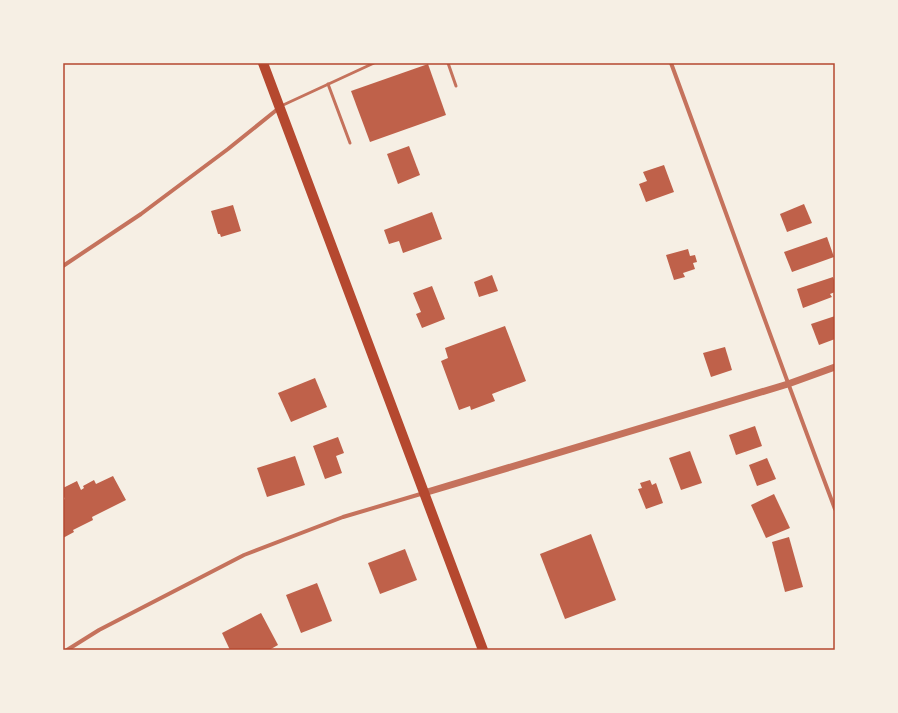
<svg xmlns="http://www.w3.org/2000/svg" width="898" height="713" viewBox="0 0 898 713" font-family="'Playfair Display',serif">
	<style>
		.building { fill: #bf614a }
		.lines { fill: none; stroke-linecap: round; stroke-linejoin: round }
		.service { stroke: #c5725c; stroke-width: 3 }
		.minor { stroke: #c5725c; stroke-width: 4 }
		.tertiary { stroke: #c5725c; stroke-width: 7 }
		.primary { stroke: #b5482f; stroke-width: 10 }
		.neatline { fill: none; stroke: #b5482f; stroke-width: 1.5 }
	</style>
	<rect width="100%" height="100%" fill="#f6efe4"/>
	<g class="building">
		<polygon points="428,64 446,115 370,142 351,91"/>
		<polygon points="409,146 420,175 398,184 387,154"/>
		<polygon points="664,165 674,192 646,202 639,184 647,181 643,172"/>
		<polygon points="804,204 812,223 787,232 780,214"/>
		<polygon points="233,205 241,231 221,237 220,234 218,234 211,211"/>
		<polygon points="432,212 442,239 403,253 399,241 389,244 384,230"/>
		<polygon points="827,237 834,257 792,272 784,252"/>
		<polygon points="688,249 690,256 695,255 697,262 693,263 695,269 683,273 685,277 674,280 666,255"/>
		<polygon points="492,275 498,291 479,297 474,282"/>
		<polygon points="833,277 835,283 835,292 830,294 832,297 803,308 797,289"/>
		<polygon points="432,286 445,319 422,328 416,314 421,312 413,293"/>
		<polygon points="835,316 835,339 819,345 811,324"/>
		<polygon points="505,326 526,381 492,394 495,401 471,410 470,406 459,410 441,361 448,358 445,348"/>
		<polygon points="725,347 732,370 711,377 703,353"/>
		<polygon points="315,378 327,407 291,422 278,393"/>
		<polygon points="755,426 762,446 736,455 729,435"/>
		<polygon points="338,437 344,453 336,456 342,473 325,479 313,446"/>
		<polygon points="690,451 702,483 681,490 669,458"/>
		<polygon points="295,456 305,485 267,497 257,468"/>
		<polygon points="767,458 776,479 757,486 749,465"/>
		<polygon points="113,476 126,500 92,517 93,520 73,530 74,532 63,538 63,500 65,499 63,495 63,488 77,481 81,490 84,488 83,486 94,480 96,484"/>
		<polygon points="650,480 652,485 656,483 663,503 646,509 638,489 642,488 640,483"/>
		<polygon points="774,494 790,528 766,538 751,505"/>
		<polygon points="591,534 616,600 565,619 540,554"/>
		<polygon points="789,537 803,587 785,592 772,542"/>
		<polygon points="405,549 417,580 380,594 368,563"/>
		<polygon points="317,583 332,621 301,633 286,595"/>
		<polygon points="261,613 278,645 269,650 230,650 222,633"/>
	</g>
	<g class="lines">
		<g class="service">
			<polyline points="448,63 456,86"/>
			<polyline points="328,84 350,143"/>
			<polyline points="281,106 374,63"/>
		</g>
		<g class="minor">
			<path d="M671,63c55,149 108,298 164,446"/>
			<polyline points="63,266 141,214 228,149 279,108"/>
			<polyline points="67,650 99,630 244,555 343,517 424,493"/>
		</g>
		<polyline class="tertiary" points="424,493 788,384 835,367"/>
		<polyline class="primary" points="263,63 483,650"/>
	</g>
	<rect width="898" height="713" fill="none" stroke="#f6efe4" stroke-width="128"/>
	<rect x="64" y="64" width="770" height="585" class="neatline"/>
</svg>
